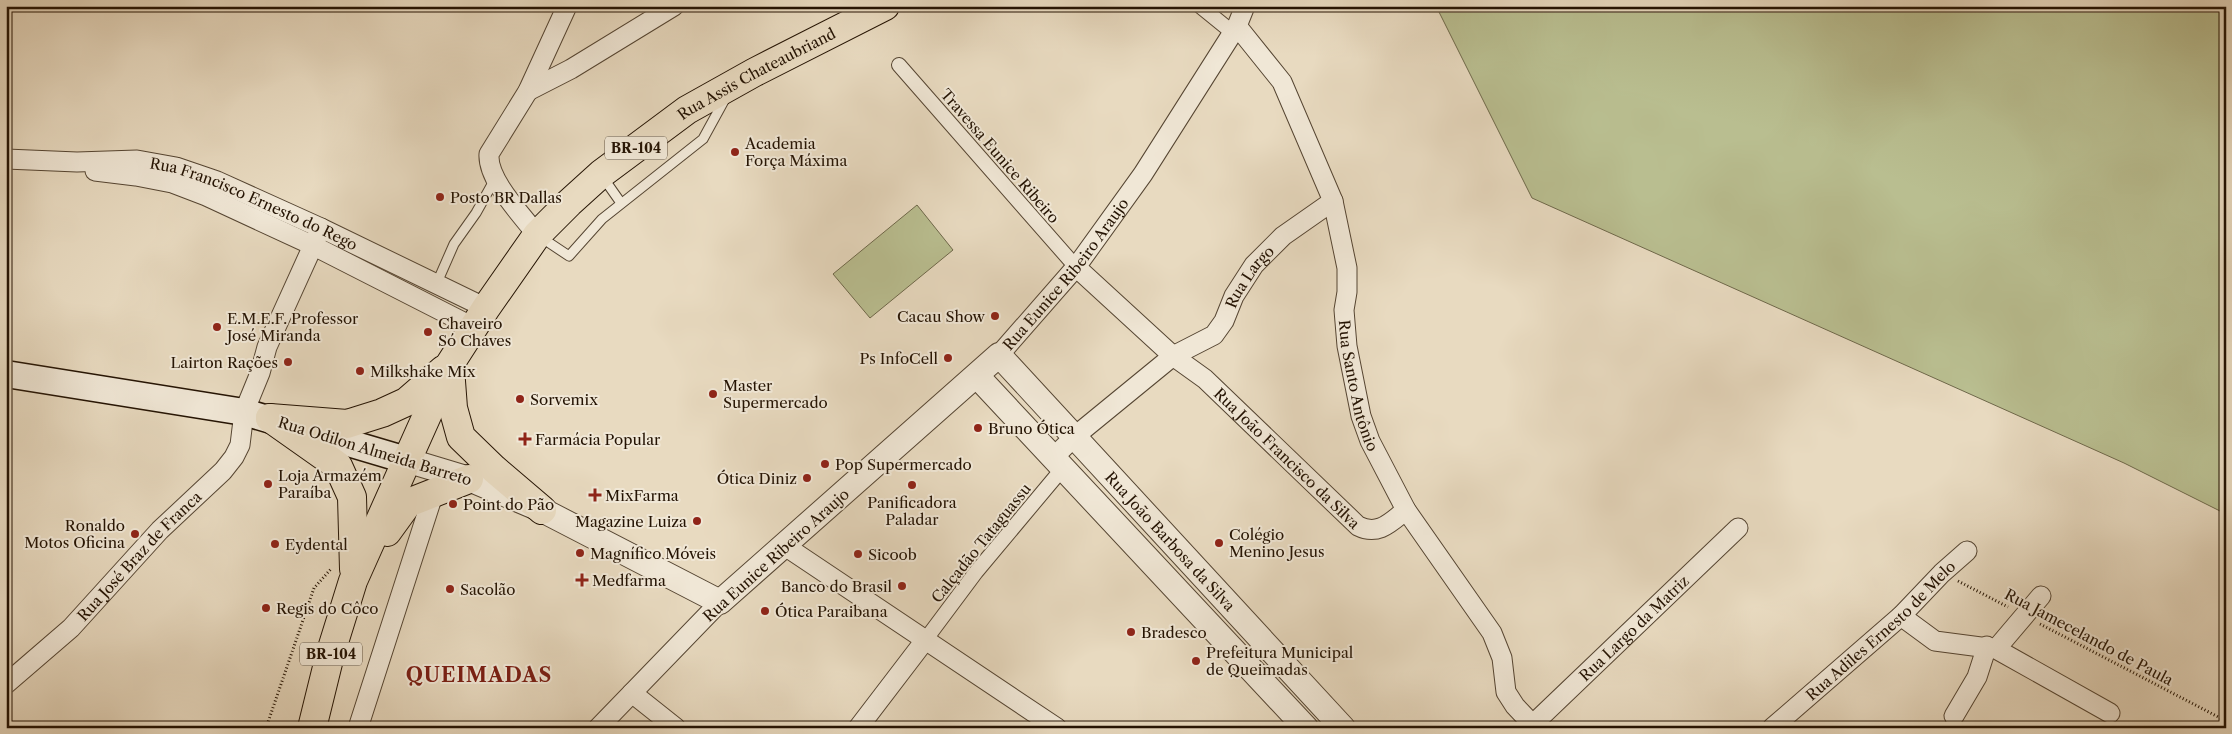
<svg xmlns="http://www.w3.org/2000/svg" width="2232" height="734" viewBox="0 0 2232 734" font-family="'Libre Caslon Text',serif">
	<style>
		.green { fill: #b9be90; stroke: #6e684a }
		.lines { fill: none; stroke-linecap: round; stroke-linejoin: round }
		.service-casing { stroke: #554532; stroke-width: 11 }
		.pedestrian-casing { stroke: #554532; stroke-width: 16 }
		.minor-casing { stroke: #554532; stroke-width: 21 }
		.tertiary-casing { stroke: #554532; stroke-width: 26 }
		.secondary-casing { stroke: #241303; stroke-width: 29 }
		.trunk-casing { stroke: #241303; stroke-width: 30 }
		.path { stroke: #241303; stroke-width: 3; stroke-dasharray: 1 2.5; stroke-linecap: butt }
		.service { stroke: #f0e7d6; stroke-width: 9 }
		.pedestrian { stroke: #f0e7d6; stroke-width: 14 }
		.minor { stroke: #f0e7d6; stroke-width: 19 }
		.tertiary { stroke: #f0e7d6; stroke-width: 24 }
		.secondary { stroke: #f0e7d6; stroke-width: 26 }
		.trunk { stroke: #e8dac0; stroke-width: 28 }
		.poi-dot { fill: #8f2418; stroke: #f0e7d6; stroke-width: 2 }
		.labels { text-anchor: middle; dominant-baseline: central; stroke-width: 4; stroke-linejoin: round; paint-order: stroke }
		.shield { fill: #f0e7d6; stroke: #615342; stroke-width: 1 }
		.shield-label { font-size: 14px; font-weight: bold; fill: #241303 }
		.street-label { font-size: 15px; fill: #241303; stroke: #f0e7d6 }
		.poi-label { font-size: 15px; fill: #241303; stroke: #f0e7d6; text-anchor: start }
		.district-label { font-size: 20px; font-weight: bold; letter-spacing: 1px; fill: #7a1f14; stroke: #f0e7d6 }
	</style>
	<rect width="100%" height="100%" fill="#e8dac0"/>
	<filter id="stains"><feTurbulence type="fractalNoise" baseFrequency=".004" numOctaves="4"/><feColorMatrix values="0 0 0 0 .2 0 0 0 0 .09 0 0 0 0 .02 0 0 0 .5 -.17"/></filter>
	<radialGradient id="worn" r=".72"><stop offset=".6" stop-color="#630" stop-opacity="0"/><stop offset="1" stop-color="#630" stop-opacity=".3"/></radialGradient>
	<g class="green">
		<polygon points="1436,6 2226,6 2226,514 2124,463 1532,198"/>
		<polygon points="917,205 953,250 870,318 833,274"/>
	</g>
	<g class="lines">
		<g class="service-casing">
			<g id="service">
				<polyline points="602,176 621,203"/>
				<polyline points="539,236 569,256 602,219 703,139 726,97"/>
				<polyline points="436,285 454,244 476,213 495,179"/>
			</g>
		</g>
		<g class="pedestrian-casing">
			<g id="pedestrian">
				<polyline points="1200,6 1232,32"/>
				<polyline points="899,65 1076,267"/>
				<polyline points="926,639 976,572 1063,468"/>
			</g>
		</g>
		<g class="minor-casing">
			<g id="minor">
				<path id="s1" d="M1237,26l45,56 51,119 14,67v24l-3,18 3,36 14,70 9,25 36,69 86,123 10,25 4,34 9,14 18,19"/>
				<polyline points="528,91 571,69 674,6"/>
				<path id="s2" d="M6,159l71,3 60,-2 39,7 41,14 104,47 165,80"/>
				<polyline points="95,171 136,176 172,183 206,196 314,246 473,327"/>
				<path d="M537,235c-15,-20 -50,-55 -48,-81l39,-63 39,-85"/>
				<path id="s3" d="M1076,267l97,89 32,23 153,147c20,10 32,-3 48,-16"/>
				<path id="s4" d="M999,355l77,-88 67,-93 94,-148 8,-20"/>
				<path id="s5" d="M1054,457l20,-20 99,-81 41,-21 10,-14 10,-25 20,-31 29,-29 50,-35"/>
				<polyline points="785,546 1057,728"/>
				<polyline points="1901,616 1935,641 1996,649 2110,713"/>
				<polyline points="1996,649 2041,596"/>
				<path id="s6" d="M6,684l65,-56 89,-98 63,-59 11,-14 6,-12 4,-33 16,-39 7,-26 54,-119"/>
				<polyline points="632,693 676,728"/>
				<polyline points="1954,716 1977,677 1987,646"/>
				<polyline points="358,728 434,492"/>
				<polyline points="598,728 720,602"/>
				<polyline points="858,728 926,639"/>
				<path id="s7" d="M1529,728l209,-200"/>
				<path id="s8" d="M1772,728l129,-112 41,-43 25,-22"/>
			</g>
		</g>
		<g class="tertiary-casing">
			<g id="tertiary">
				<polyline points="977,376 1306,728"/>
				<path id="s9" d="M406,460l63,19 73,31 178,92 279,-247 344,373"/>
			</g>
		</g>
		<g class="secondary-casing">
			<polyline id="secondary" points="6,374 244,412 406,460"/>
		</g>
		<g class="trunk-casing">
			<g id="trunk">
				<polyline points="450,368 453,408 461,437 494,469 542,510"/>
				<polyline points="270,418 338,466 352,497 354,569"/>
				<polyline points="270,418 347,424 382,413 406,402 443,370"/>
				<polyline points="387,532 408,503 469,479"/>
				<path id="s10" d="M312,728l18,-73 23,-74 97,-217 36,-56 51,-73 32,-32 32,-29 86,-64 68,-38 130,-66"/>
			</g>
		</g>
		<g class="path">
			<polyline points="1958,581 2008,607"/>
			<polyline points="2040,624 2226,721"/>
			<polyline points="266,728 314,588 331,569"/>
		</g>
		<use href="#service" class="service"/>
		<use href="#pedestrian" class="pedestrian"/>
		<use href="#minor" class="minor"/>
		<use href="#tertiary" class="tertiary"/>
		<use href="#secondary" class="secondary"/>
		<use href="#trunk" class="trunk"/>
	</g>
	<g class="poi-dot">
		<circle cx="735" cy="152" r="5"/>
		<circle cx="440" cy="197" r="5"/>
		<circle cx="995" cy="316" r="5"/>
		<circle cx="217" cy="327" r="5"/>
		<circle cx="428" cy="332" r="5"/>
		<circle cx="948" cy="358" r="5"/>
		<circle cx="288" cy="362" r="5"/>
		<circle cx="360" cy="371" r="5"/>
		<circle cx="713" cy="394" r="5"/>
		<circle cx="520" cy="399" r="5"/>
		<circle cx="978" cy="428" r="5"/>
		<path d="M522.5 431.5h5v5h5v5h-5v5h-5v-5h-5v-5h5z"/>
		<circle cx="825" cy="464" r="5"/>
		<circle cx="807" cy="478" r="5"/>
		<circle cx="268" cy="484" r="5"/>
		<circle cx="912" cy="485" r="5"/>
		<path d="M592.5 487.5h5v5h5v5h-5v5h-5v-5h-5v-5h5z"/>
		<circle cx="453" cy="504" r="5"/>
		<circle cx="697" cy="521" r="5"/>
		<circle cx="135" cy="534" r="5"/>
		<circle cx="1219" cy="543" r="5"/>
		<circle cx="275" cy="544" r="5"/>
		<circle cx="580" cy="553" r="5"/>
		<circle cx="858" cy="554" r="5"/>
		<path d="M579.5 572.5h5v5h5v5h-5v5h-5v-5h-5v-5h5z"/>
		<circle cx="902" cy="586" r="5"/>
		<circle cx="450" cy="589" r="5"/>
		<circle cx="266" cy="608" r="5"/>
		<circle cx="765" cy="611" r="5"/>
		<circle cx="1131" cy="632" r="5"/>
		<circle cx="1196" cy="661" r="5"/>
	</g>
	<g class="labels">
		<g class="shield">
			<rect x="605" y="136.5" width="62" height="23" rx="4"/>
			<rect x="300" y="642.5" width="62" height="23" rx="4"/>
		</g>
		<g class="shield-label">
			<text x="636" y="148">BR-104</text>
			<text x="331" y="654">BR-104</text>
		</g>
		<g class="street-label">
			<text stroke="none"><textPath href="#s10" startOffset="820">Rua Assis Chateaubriand</textPath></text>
			<text transform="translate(1000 156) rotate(49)">Travessa Eunice Ribeiro</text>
			<text stroke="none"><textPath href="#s2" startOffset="256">Rua Francisco Ernesto do Rego</textPath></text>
			<text stroke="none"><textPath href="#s4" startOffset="105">Rua Eunice Ribeiro Araujo</textPath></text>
			<text stroke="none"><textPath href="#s5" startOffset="271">Rua Largo</textPath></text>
			<text stroke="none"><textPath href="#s1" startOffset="389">Rua Santo Antônio</textPath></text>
			<text transform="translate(375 451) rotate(17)">Rua Odilon Almeida Barreto</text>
			<text stroke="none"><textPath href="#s3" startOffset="285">Rua João Francisco da Silva</textPath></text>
			<text stroke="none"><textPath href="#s9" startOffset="971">Rua João Barbosa da Silva</textPath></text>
			<text transform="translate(981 543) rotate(-51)">Calçadão Tataguassu</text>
			<text transform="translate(776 555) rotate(-42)">Rua Eunice Ribeiro Araujo</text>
			<text stroke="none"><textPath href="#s6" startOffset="185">Rua José Braz de Franca</textPath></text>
			<text stroke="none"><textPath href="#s7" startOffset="145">Rua Largo da Matriz</textPath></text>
			<text stroke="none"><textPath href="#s8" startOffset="146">Rua Adiles Ernesto de Melo</textPath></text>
			<text transform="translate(2089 637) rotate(28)">Rua Jamecelando de Paula</text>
		</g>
		<g class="poi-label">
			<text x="745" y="143">Academia<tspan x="745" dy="17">Força Máxima</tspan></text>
			<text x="450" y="197">Posto BR Dallas</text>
			<text x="985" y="316" text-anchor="end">Cacau Show</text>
			<text x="227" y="318">E.M.E.F. Professor<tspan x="227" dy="17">José Miranda</tspan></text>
			<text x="438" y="323">Chaveiro<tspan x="438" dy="17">Só Chaves</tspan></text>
			<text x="938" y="358" text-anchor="end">Ps InfoCell</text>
			<text x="278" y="362" text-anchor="end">Lairton Rações</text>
			<text x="370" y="371">Milkshake Mix</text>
			<text x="723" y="385">Master<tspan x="723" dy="17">Supermercado</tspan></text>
			<text x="530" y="399">Sorvemix</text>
			<text x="988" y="428">Bruno Ótica</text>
			<text x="535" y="439">Farmácia Popular</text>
			<text x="835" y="464">Pop Supermercado</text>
			<text x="278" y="475">Loja Armazém<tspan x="278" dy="17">Paraíba</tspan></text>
			<text x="797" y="478" text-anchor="end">Ótica Diniz</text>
			<text x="605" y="495">MixFarma</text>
			<text x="912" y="502" text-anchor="middle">Panificadora<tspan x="912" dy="17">Paladar</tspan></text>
			<text x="463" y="504">Point do Pão</text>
			<text x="687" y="521" text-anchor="end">Magazine Luiza</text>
			<text x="125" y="525" text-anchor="end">Ronaldo<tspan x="125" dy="17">Motos Oficina</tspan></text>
			<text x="1229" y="534">Colégio<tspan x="1229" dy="17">Menino Jesus</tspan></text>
			<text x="285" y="544">Eydental</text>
			<text x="590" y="553">Magnífico Móveis</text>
			<text x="868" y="554">Sicoob</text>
			<text x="592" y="580">Medfarma</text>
			<text x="892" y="586" text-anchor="end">Banco do Brasil</text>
			<text x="460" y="589">Sacolão</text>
			<text x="276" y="608">Regis do Côco</text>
			<text x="775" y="611">Ótica Paraibana</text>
			<text x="1141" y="632">Bradesco</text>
			<text x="1206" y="652">Prefeitura Municipal<tspan x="1206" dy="17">de Queimadas</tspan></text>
		</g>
		<g class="district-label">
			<text x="479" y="675">QUEIMADAS</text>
		</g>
	</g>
	<rect width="2232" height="734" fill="none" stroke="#e8dac0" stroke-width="25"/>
	<rect x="8" y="8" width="2217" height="719" fill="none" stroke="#241303" stroke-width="2.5"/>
	<rect x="12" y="12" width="2207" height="709" fill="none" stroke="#241303"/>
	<rect width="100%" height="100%" filter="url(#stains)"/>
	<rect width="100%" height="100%" fill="url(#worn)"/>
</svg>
